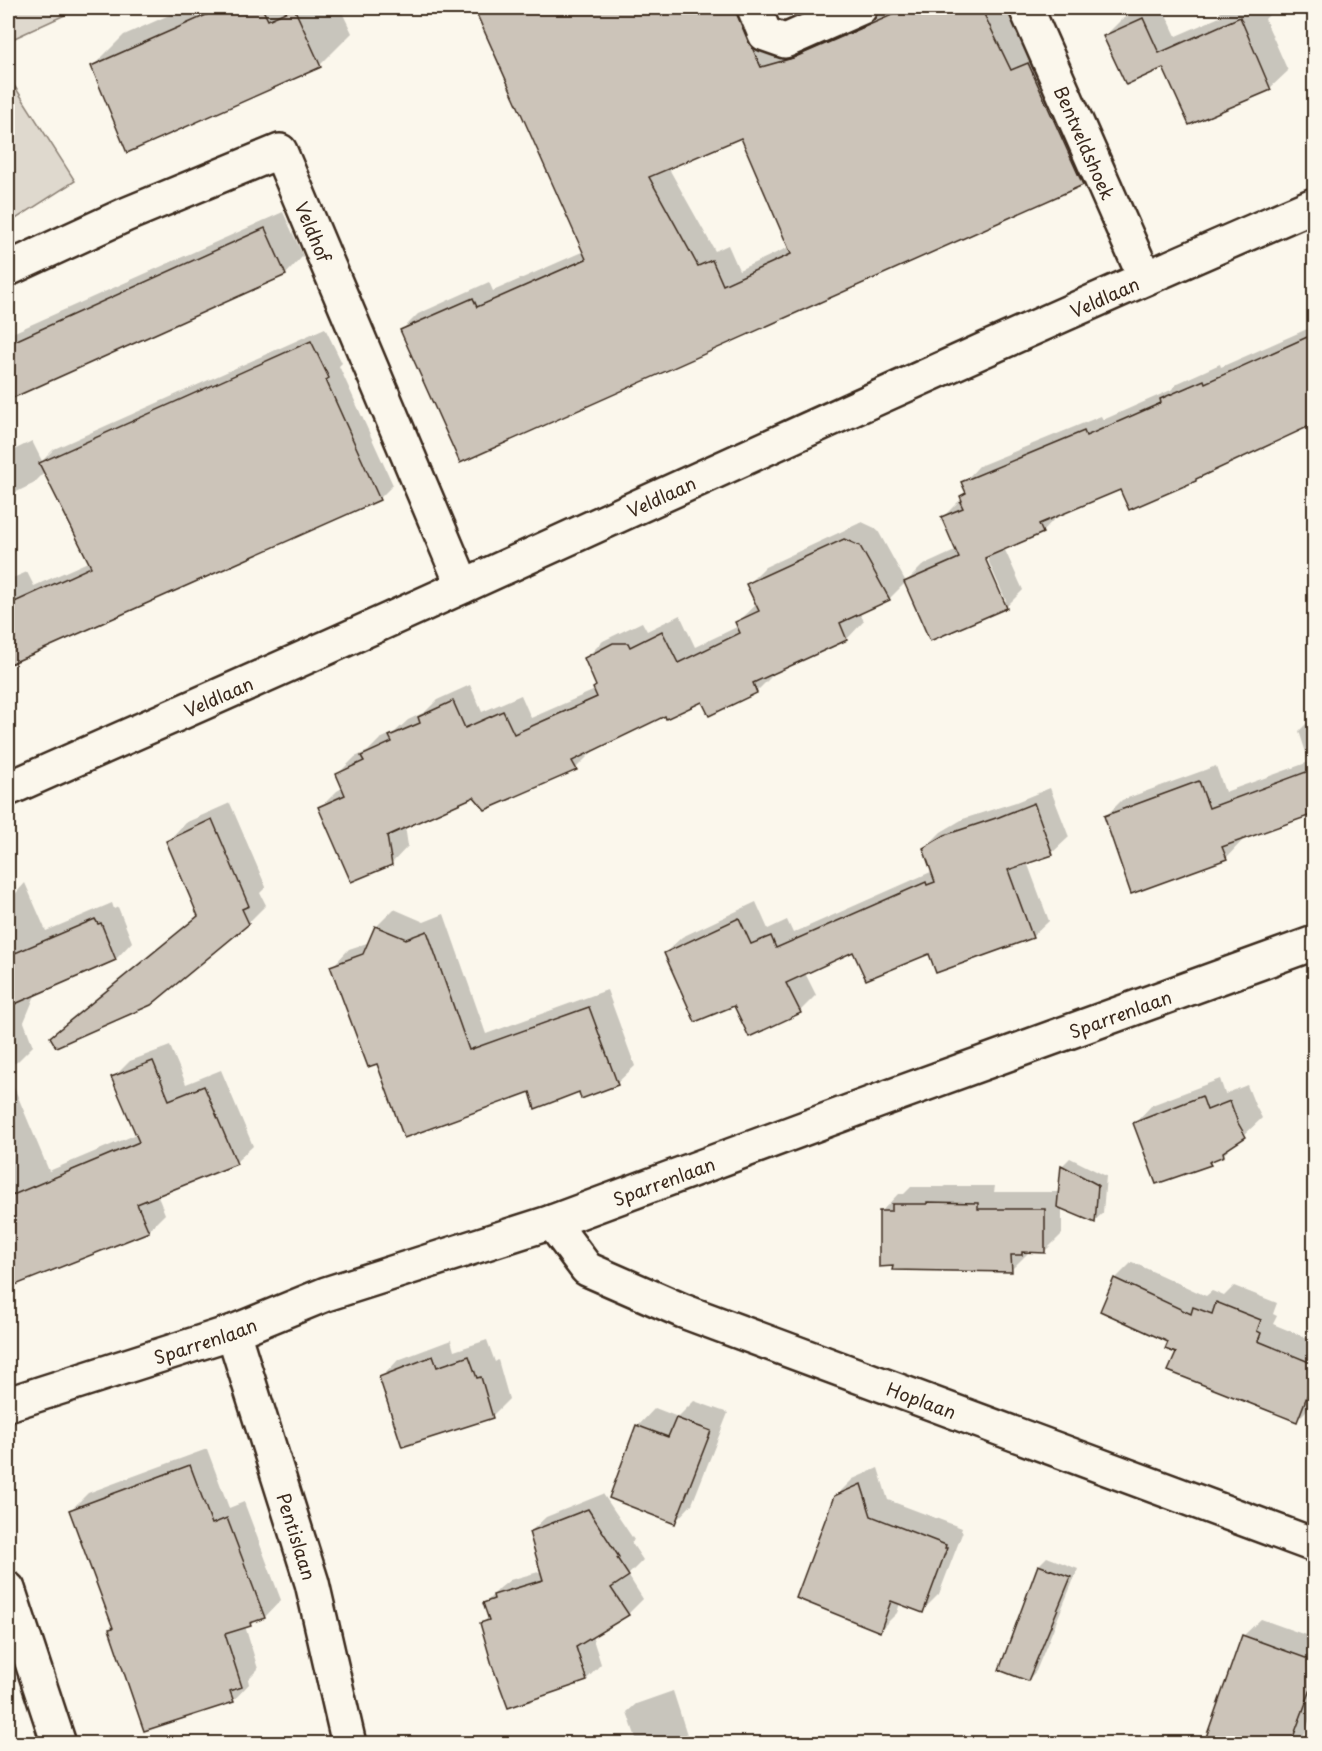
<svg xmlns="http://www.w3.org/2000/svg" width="1322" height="1751" viewBox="0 0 1322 1751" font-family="'Playpen Sans',sans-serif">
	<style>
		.green { fill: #dfd9ce; stroke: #8d8276; stroke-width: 1.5 }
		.shadow { fill: #0003; fill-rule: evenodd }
		.building { fill: #ccc4b9; stroke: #3b2a1e; stroke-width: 1.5; fill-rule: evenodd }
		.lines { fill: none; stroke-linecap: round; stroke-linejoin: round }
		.pedestrian-casing { stroke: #3b2a1e; stroke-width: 38 }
		.minor-casing { stroke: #3b2a1e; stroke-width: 38 }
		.tertiary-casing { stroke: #3b2a1e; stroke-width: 38 }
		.pedestrian { stroke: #fbf7ec; stroke-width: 33 }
		.minor { stroke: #fbf7ec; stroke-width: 33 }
		.tertiary { stroke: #fbf7ec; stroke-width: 33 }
		.labels { text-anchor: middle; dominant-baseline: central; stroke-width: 6; stroke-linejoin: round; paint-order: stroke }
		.street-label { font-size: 18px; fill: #3b2a1e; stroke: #fbf7ec }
	</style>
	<rect width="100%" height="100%" fill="#fbf7ec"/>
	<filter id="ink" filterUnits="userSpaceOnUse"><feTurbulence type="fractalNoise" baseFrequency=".0167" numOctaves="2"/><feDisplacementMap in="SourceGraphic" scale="12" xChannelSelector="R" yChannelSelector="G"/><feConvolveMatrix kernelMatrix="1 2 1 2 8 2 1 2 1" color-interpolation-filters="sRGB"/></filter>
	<g filter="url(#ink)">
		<g class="green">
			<polygon points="8,8 80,8 8,41"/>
			<polygon points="8,76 75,181 8,224"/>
		</g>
		<g class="shadow">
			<polygon points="185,8 340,8 352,33 320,65 92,67 124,35"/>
			<path d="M476,8h280l55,34 79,-34h115l22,47 17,-8 54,121 -16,16 -621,277 -59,-131 16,-16 71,-32 4,9 91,-40zM741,136l48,111 -50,23 -11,-25 -13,6 -47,-84z"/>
			<polygon points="1147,8 1163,8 1176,36 1222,16 1218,8 1276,8 1265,19 1288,71 1270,88 1189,123 1164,66 1105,36 1122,19"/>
			<polygon points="283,212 303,256 286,274 8,398 8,335"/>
			<path d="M1314,326l-1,97 -192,65 -63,27 -16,17 -38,16 19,42 -17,17 -100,-25 -17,17 -30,13 5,9 -17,18 -75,34 1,2 -17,17 -53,8 -37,14 -74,36 1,1 -17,17 -101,27 -70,31 3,20 -17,18 -71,-56 17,-17 7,-4 -6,-13 17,-17 13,-6 12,-12 15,-7 13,-12 17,-8 12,-12 33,-15 12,27 39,-17 10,23 64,-28 2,-5 -11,-27 17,-17 39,-19 5,9 33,-16 15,32 44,-21 -2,-3 20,-19 -9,-20 17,-17 97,-45 15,7 29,53 16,-16 35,-16 -14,-33 16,-16 4,-2 -1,-3 5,-4 -4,-9 16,-17 122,-50 2,4 68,-30 7,-7 42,-19 1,3zM984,551l22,50h-4l-21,-49z"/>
			<polygon points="325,328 342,363 339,366 393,485 379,499 46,646 42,650 8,666 8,578 8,580 27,572 34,586 90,561 45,472 33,484 8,496 8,453 32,441 42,461 54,449"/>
			<polygon points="1314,716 1314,812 1241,838 1242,841 1226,858 1106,816 1122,800 1216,766 1225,792 1309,762 1299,731"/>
			<polygon points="1050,788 1069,837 1052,853 1027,862 1049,921 1032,937 930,952 854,950 805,973 816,995 800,1011 734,1004 665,953 682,937 756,902 768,929 787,920 793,933 933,871 925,848 941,832 963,819 1016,802"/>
			<polygon points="230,803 266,887 260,893 266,905 248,923 52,1037 69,1020 199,914 168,841 185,823"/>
			<polygon points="25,883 46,931 112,903 114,909 118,907 132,942 116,959 36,993 24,1022 33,1046 17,1062 8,1066 8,902"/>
			<polygon points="394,909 424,922 444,914 486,1034 607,990 635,1066 617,1083 530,1091 378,1062 332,967 349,949 370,942 376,927"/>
			<polygon points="170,1046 186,1084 221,1070 253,1146 236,1162 157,1194 165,1214 148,1231 8,1287 8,1073 49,1171 137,1134 113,1078 130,1061"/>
			<polygon points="1220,1079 1225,1094 1247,1085 1255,1105 1262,1118 1223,1155 1215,1158 1210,1163 1135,1123 1152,1105"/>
			<polygon points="1070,1158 1106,1176 1103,1213 1094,1221 1062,1208 1062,1234 1045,1251 1028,1251 1028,1253 1011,1270 881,1212 898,1194 904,1194 911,1187 944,1187 946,1186 995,1186 994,1192 1060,1192 1062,1166"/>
			<polygon points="1132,1262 1206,1296 1212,1291 1224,1296 1234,1286 1277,1303 1273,1314 1277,1316 1273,1324 1314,1341 1314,1403 1297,1420 1178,1352 1115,1279"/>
			<polygon points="451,1340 454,1351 487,1340 495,1362 498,1360 509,1399 492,1416 381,1378 398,1360"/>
			<polygon points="694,1401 728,1413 692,1504 675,1522 638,1426 655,1408 678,1417"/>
			<polygon points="207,1449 229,1508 244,1502 281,1600 265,1617 255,1620 250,1625 245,1626 258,1669 248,1679 249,1684 233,1701 111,1630 114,1627 71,1510 88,1493"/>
			<polygon points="878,1468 888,1500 962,1528 961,1531 963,1531 939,1594 922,1611 900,1603 897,1613 880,1630 835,1497 853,1479"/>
			<polygon points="603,1494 634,1540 631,1542 643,1560 628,1575 643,1599 628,1614 592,1636 601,1664 586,1680 482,1624 490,1616 485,1603 500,1588 510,1580 542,1571 530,1532 546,1517"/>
			<polygon points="1047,1557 1078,1569 1036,1671 1028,1680 1039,1565"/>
			<polygon points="1261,1619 1314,1638 1314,1707 1301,1744 1206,1744 1243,1636"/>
			<polygon points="673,1691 690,1744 638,1744 627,1712 636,1704"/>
		</g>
		<g class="building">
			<polygon points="222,8 262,8 268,20 294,8 321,67 127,153 91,66"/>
			<path d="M474,8h260l27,59 32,-9 115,-50h73l30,62 17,-7 55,122 -623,278 -60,-133 73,-32 4,9 109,-48zM741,138l50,116 -68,31 -11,-25 -14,6 -49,-89z"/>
			<polygon points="1240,17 1271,90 1189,125 1163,68 1126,85 1103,36 1143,18 1159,53"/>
			<polygon points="265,228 286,275 8,400 8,344"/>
			<polygon points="1314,334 1314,424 1196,479 1196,481 1129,510 1120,490 1039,524 1043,533 985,558 1007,608 930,641 904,582 959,558 941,517 963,508 960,502 962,501 960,496 966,493 961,482 1084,431 1086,436 1161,403 1160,399 1204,380 1205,383"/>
			<polygon points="311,341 329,378 326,380 380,500 8,665 8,605 91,567 39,463"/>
			<polygon points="844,539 860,546 890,600 840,623 847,640 753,683 757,693 709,716 702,702 666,719 665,716 572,761 577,770 485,810 474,797 387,836 392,865 351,882 318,807 345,795 336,774 364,761 361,756 392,742 389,736 420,723 418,717 453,701 465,728 503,711 514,734 597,697 593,688 596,686 584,658 613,643 628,643 630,647 662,631 678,663 740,633 735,622 759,611 746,584"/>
			<polygon points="1314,769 1314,814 1222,847 1227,859 1131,894 1104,816 1199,781 1209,808"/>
			<polygon points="1034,803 1053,855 1008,870 1033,938 936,973 929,954 866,980 853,952 786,983 801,1013 749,1037 734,1006 695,1022 664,953 739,918 751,944 771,936 776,948 926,882 927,885 935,882 923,848 945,835 999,817"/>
			<polygon points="212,819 249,906 242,909 249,924 151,1005 56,1047 50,1037 198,916 166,841"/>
			<polygon points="95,919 98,924 101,923 116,960 8,1007 8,956"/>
			<polygon points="375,926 406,939 427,931 469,1050 589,1007 618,1085 581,1099 579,1092 535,1109 530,1092 404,1138 377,1064 368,1067 330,966 363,954"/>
			<polygon points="153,1061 169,1100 204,1086 237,1164 137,1204 149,1232 8,1288 8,1197 139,1142 111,1077"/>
			<polygon points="1202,1096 1207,1110 1230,1101 1238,1123 1246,1137 1223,1152 1224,1156 1209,1162 1211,1165 1156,1184 1133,1123"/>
			<polygon points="1061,1165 1098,1185 1095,1223 1057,1207"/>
			<polygon points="927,1202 978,1203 978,1209 1045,1209 1045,1253 1022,1252 1022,1255 1011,1255 1012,1272 892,1270 893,1266 879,1267 879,1211 892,1211 892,1204 927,1204"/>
			<polygon points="1114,1278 1191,1314 1193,1307 1212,1314 1216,1302 1261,1320 1257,1331 1261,1333 1258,1341 1314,1364 1314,1378 1297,1422 1168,1371 1176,1353 1165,1349 1168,1342 1100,1311"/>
			<polygon points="433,1356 437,1367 469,1356 477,1378 481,1377 493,1418 402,1447 379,1377"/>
			<polygon points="676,1418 711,1431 675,1524 609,1498 636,1425 668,1437"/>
			<polygon points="190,1465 212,1524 227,1518 265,1618 250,1623 251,1626 225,1634 242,1687 230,1691 234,1702 144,1731 109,1629 113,1628 69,1510"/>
			<polygon points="861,1484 871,1516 946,1545 945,1548 947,1548 923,1613 891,1601 880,1632 796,1598 834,1496"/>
			<polygon points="588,1509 619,1557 617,1558 629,1576 611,1588 629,1615 576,1647 587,1681 508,1708 492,1665 480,1623 489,1620 483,1603 494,1599 493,1595 543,1580 529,1532"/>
			<polygon points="1038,1565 1071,1577 1028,1681 999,1670"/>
			<polygon points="1242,1635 1314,1661 1314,1681 1291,1743 1204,1743"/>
		</g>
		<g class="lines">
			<g class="pedestrian-casing">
				<g id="pedestrian">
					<polyline points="754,8 765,34 785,41 860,8"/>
					<path id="s1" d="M1026,8l119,270"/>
				</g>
			</g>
			<g class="minor-casing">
				<g id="minor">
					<path id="s2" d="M8,269l117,-54 155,-64 183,435"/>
					<path id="s3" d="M8,789c153,-68 307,-135 460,-205 281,-128 562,-257 846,-379"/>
					<path id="s4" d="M552,1222l35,47 96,42 631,234"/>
					<path id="s5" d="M233,1332l79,251 37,161"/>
					<path id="s6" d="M8,1404l225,-72 93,-38 226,-72 326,-121 436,-158"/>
				</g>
			</g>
			<g class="tertiary-casing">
				<polyline id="tertiary" points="8,1589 59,1744"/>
			</g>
			<use href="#pedestrian" class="pedestrian"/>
			<use href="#minor" class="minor"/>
			<use href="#tertiary" class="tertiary"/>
		</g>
	</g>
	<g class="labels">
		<g class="street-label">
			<text stroke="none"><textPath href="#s1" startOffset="147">Bentveldshoek</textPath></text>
			<text stroke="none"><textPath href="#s2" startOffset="384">Veldhof</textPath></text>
			<text stroke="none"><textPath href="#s3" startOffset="1202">Veldlaan</textPath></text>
			<text stroke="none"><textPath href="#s3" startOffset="716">Veldlaan</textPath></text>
			<text stroke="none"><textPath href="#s3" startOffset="230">Veldlaan</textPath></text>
			<text stroke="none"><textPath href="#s6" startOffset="1179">Sparrenlaan</textPath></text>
			<text stroke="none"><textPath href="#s6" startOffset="693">Sparrenlaan</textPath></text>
			<text stroke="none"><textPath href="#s6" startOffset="207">Sparrenlaan</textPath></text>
			<text stroke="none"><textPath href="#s4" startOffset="418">Hoplaan</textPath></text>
			<text stroke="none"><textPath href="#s5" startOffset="214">Pentislaan</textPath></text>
		</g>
	</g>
	<rect width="1322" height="1751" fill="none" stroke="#fbf7ec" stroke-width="30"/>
	<rect x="15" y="15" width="1292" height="1721" fill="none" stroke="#3b2a1e" stroke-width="2" filter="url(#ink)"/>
</svg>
